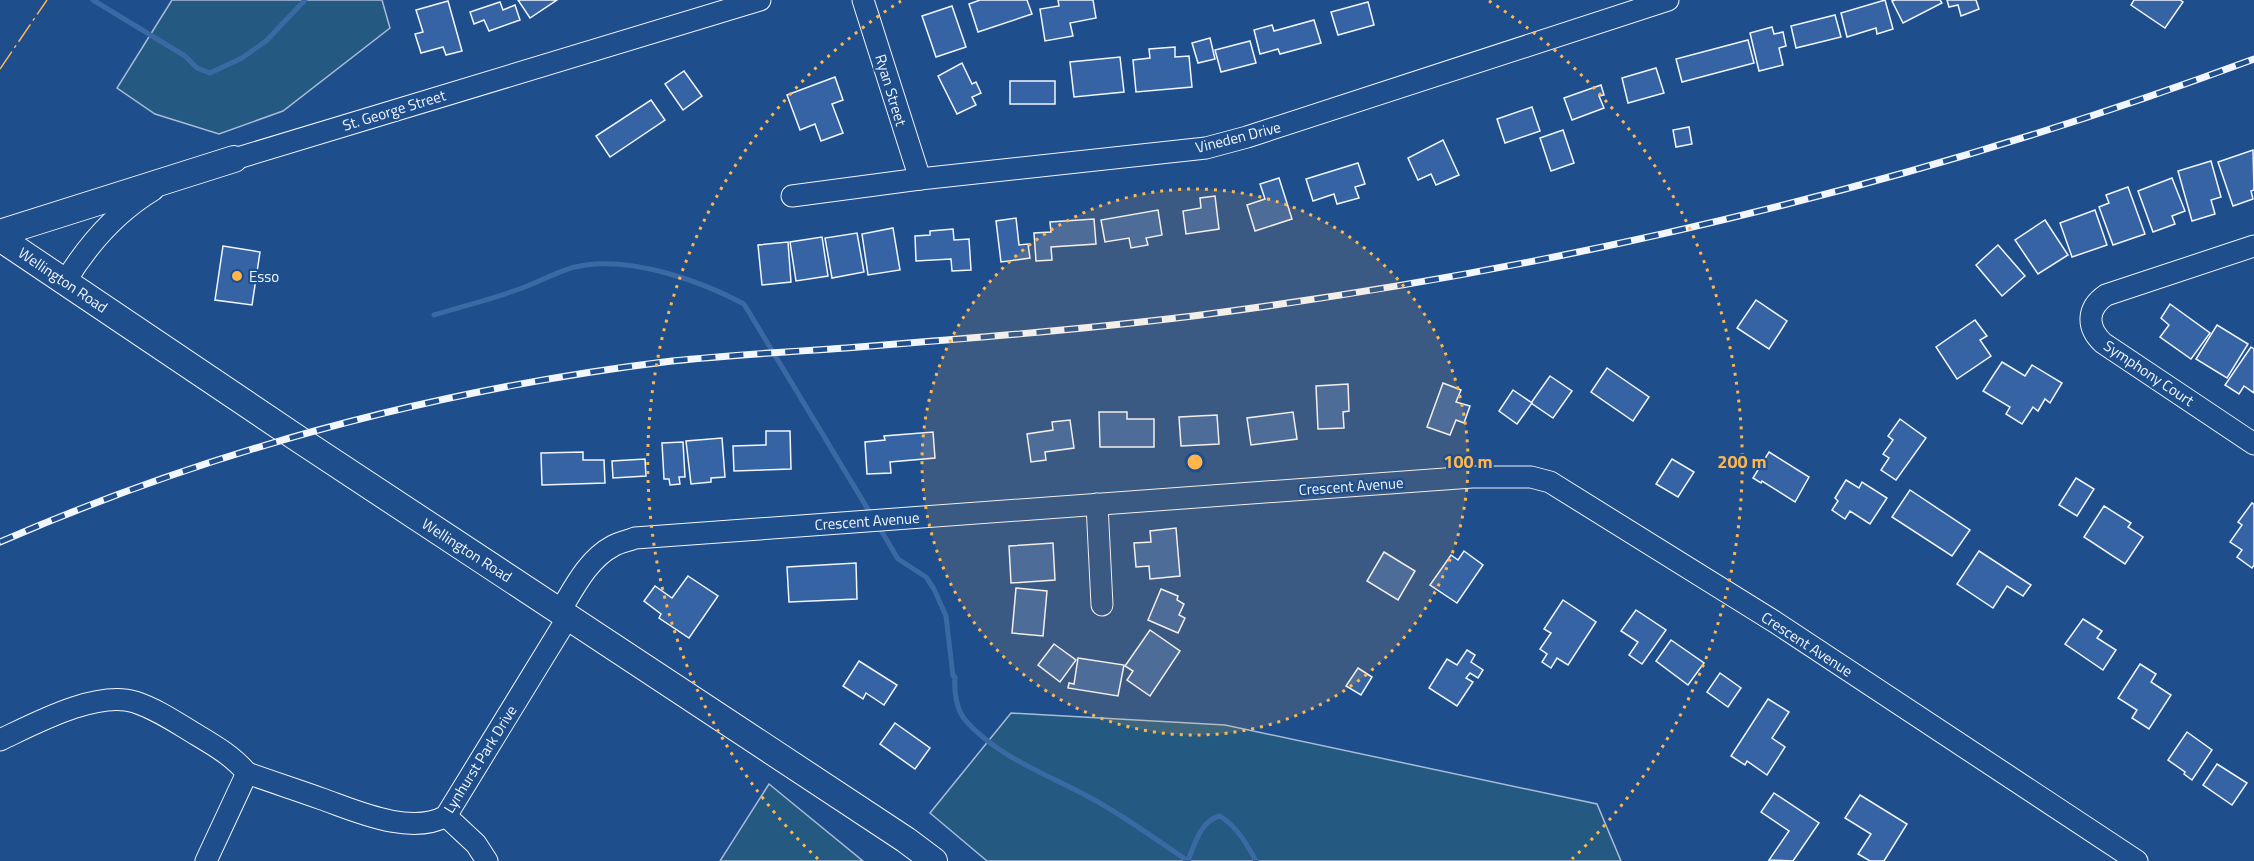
<svg xmlns="http://www.w3.org/2000/svg" width="2254" height="861" viewBox="0 0 2254 861" font-family="'Titillium Web',sans-serif">
	<style>
		.green { fill: #245a82; stroke: #a8bbd7; stroke-width: 1.5 }
		.lines { fill: none; stroke-linecap: round; stroke-linejoin: round }
		.stream { stroke: #3b69a3; stroke-width: 5 }
		.building { fill: #3563a3; stroke: #f2f6ff; stroke-width: 1.5 }
		.minor-casing { stroke: #f2f6ff; stroke-width: 23 }
		.major-casing { stroke: #f2f6ff; stroke-width: 28 }
		.minor { stroke: #1f4e8c; stroke-width: 21 }
		.major { stroke: #1f4e8c; stroke-width: 26 }
		.rail-casing { stroke: #f2f6ff; stroke-width: 7 }
		.rail { stroke: #1f4e8c; stroke-width: 4.5; stroke-dasharray: 14; stroke-linecap: butt }
		.power { stroke: #ffb74d; stroke-width: 1.5; stroke-dasharray: 21 4.5 3 4.5; stroke-linecap: butt }
		.ring { fill: none; stroke: #ffb74d; stroke-width: 3; stroke-dasharray: 3 6 }
		.poi-dot { fill: #ffb74d; stroke: #1f4e8c; stroke-width: 2 }
		.labels { text-anchor: middle; dominant-baseline: central; stroke-width: 4.5; stroke-linejoin: round; paint-order: stroke }
		.street-label { font-size: 15px; fill: #f2f6ff; stroke: #1f4e8c }
		.poi-label { font-size: 15px; fill: #f2f6ff; stroke: #1f4e8c; text-anchor: start }
		.centre { fill: #ffb74d; stroke: #1f4e8c; stroke-width: 3 }
		.ring-label { font-size: 18px; text-anchor: middle; font-weight: bold; fill: #ffb74d; stroke: #1f4e8c; stroke-width: 4.5; stroke-linejoin: round; paint-order: stroke }
	</style>
	<rect width="100%" height="100%" fill="#1f4e8c"/>
	<g class="green">
		<polygon points="172,0 382,0 390,28 283,111 219,134 155,114 117,88"/>
		<polygon points="1011,713 1225,725 1597,804 1621,861 987,861 930,813"/>
		<polygon points="769,784 863,861 720,861"/>
	</g>
	<g class="lines">
		<g class="stream">
			<polyline points="93,0 185,56 197,68 210,73 242,58 266,41 305,0"/>
			<path d="M434,315c29,-9 59,-16 88,-27 22,-8 40,-20 64,-23 49,-7 115,16 158,39l128,212"/>
			<path d="M879,527l19,32 28,18 8,12 12,27 7,60 2,1c-1,14 1,33 11,44 32,36 80,53 121,75 35,18 68,43 101,65"/>
			<path d="M1188,861c6,-16 13,-41 32,-45 18,12 26,27 36,45"/>
		</g>
	</g>
	<g class="building">
		<polygon points="518,0 557,0 530,18"/>
		<polygon points="980,0 1027,0 1032,14 978,32 969,4"/>
		<polygon points="1058,0 1093,0 1096,18 1070,23 1073,36 1045,41 1040,9 1059,6"/>
		<polygon points="1885,0 1893,29 1877,34 1876,28 1847,37 1841,13"/>
		<polygon points="1895,0 1940,0 1942,3 1903,23 1892,1"/>
		<polygon points="1947,0 1976,0 1979,9 1961,16 1958,5 1949,7"/>
		<polygon points="2134,0 2180,0 2183,2 2165,28 2131,5"/>
		<polygon points="448,1 462,51 446,55 443,47 421,53 415,34 423,32 416,10"/>
		<polygon points="500,2 503,10 515,5 520,20 489,31 484,20 474,24 470,12"/>
		<polygon points="1368,2 1374,25 1338,35 1331,12"/>
		<polygon points="952,6 966,47 936,57 922,16"/>
		<polygon points="1835,15 1841,37 1796,48 1791,26"/>
		<polygon points="1314,20 1321,43 1280,54 1278,49 1260,54 1254,30 1272,25 1274,31"/>
		<polygon points="1772,27 1774,34 1783,32 1786,46 1779,48 1783,65 1759,71 1750,33"/>
		<polygon points="1210,38 1215,59 1198,63 1192,43"/>
		<polygon points="1748,40 1754,63 1682,82 1676,59"/>
		<polygon points="1250,41 1256,63 1221,72 1215,50"/>
		<polygon points="1175,47 1175,57 1189,56 1192,87 1136,92 1133,60 1150,58 1149,49"/>
		<polygon points="1120,57 1124,92 1074,97 1070,62"/>
		<polygon points="962,63 972,84 976,82 981,93 972,97 976,105 957,114 938,76"/>
		<polygon points="1656,68 1664,93 1628,103 1622,78"/>
		<polygon points="684,71 702,96 683,110 665,84"/>
		<polygon points="835,77 843,100 832,104 843,133 821,141 815,124 800,130 787,95"/>
		<rect x="1010" y="81" width="45" height="23"/>
		<polygon points="1601,85 1604,95 1599,96 1604,108 1572,120 1564,98"/>
		<polygon points="651,100 665,120 610,157 596,136"/>
		<polygon points="1532,107 1540,131 1505,143 1497,119"/>
		<polygon points="1689,127 1692,144 1676,147 1673,130"/>
		<polygon points="1563,130 1574,163 1551,171 1540,138"/>
		<polygon points="1443,140 1459,175 1436,185 1431,174 1418,180 1408,158"/>
		<polygon points="2253,150 2254,190 2251,191 2253,199 2233,206 2218,162"/>
		<polygon points="2211,161 2221,197 2211,200 2215,214 2192,221 2178,171"/>
		<polygon points="1358,163 1365,184 1355,187 1359,198 1337,204 1334,194 1313,201 1306,179"/>
		<polygon points="1279,178 1292,219 1255,231 1247,205 1265,199 1260,184"/>
		<polygon points="2172,178 2185,211 2172,216 2175,224 2153,232 2138,191"/>
		<polygon points="2128,187 2145,234 2113,245 2099,207 2109,203 2106,195"/>
		<polygon points="1215,196 1219,229 1186,234 1183,211 1201,208 1200,198"/>
		<polygon points="1158,210 1162,235 1146,238 1148,245 1131,248 1129,238 1105,242 1101,220"/>
		<polygon points="2095,210 2107,245 2072,257 2060,223"/>
		<polygon points="1016,218 1019,245 1028,244 1030,258 1001,262 996,221"/>
		<polygon points="1094,219 1096,244 1051,247 1052,260 1036,261 1034,233 1051,232 1050,222"/>
		<polygon points="2045,220 2068,255 2038,274 2015,240"/>
		<polygon points="893,228 900,270 868,275 862,234"/>
		<polygon points="953,229 954,240 969,239 971,270 952,271 951,259 916,261 915,236 930,235 930,231"/>
		<polygon points="857,233 864,272 832,278 825,238"/>
		<polygon points="822,237 828,276 796,281 790,242"/>
		<polygon points="788,242 791,282 762,285 758,245"/>
		<polygon points="1998,245 2025,276 2002,296 1976,265"/>
		<polygon points="223,246 260,252 252,305 215,300"/>
		<polygon points="1756,300 1787,321 1769,349 1737,328"/>
		<polygon points="2170,304 2210,333 2191,359 2160,337 2169,325 2161,318"/>
		<polygon points="1975,320 1987,336 1980,340 1991,356 1957,379 1936,347"/>
		<polygon points="2217,325 2248,344 2227,378 2196,359"/>
		<polygon points="2251,347 2254,349 2254,393 2244,386 2239,394 2225,385"/>
		<polygon points="2002,362 2025,376 2032,365 2062,383 2050,403 2045,399 2038,411 2033,407 2022,424 2006,414 2010,407 1983,391"/>
		<polygon points="1607,368 1649,397 1633,421 1591,392"/>
		<polygon points="1550,376 1572,391 1553,418 1531,403"/>
		<polygon points="1443,383 1461,390 1456,402 1470,406 1464,423 1456,420 1450,435 1427,427"/>
		<polygon points="1348,384 1349,411 1343,412 1344,428 1318,429 1316,386"/>
		<polygon points="1513,390 1532,403 1517,424 1499,411"/>
		<polygon points="1099,412 1127,412 1127,419 1154,419 1154,447 1100,447"/>
		<polygon points="1293,412 1297,439 1251,445 1247,418"/>
		<polygon points="1217,415 1219,444 1181,446 1179,417"/>
		<polygon points="1900,419 1926,438 1896,480 1881,470 1889,458 1883,454 1893,440 1888,436"/>
		<polygon points="1070,420 1074,448 1045,452 1046,460 1031,462 1027,434 1053,430 1052,422"/>
		<polygon points="766,431 790,431 791,469 734,471 733,446 766,445"/>
		<polygon points="933,432 935,458 890,462 891,473 867,474 865,442 885,440 884,436"/>
		<polygon points="722,438 725,477 711,478 711,482 691,484 686,441"/>
		<polygon points="683,442 685,477 679,477 680,484 670,485 669,479 664,479 662,443"/>
		<polygon points="583,452 583,460 604,460 605,483 542,485 541,453"/>
		<polygon points="1769,452 1809,477 1795,502 1762,481 1761,483 1753,478"/>
		<polygon points="645,459 646,476 613,478 612,461"/>
		<polygon points="1672,459 1694,472 1678,497 1656,484"/>
		<polygon points="2076,478 2094,489 2077,516 2059,505"/>
		<polygon points="1846,480 1859,488 1862,482 1887,498 1870,524 1850,511 1845,519 1832,510 1838,501 1835,498"/>
		<polygon points="1910,490 1970,530 1952,556 1892,517"/>
		<polygon points="2252,503 2254,504 2254,565 2252,568 2237,557 2242,550 2230,542 2242,525 2238,522"/>
		<polygon points="2104,506 2131,523 2128,527 2143,537 2125,564 2084,537"/>
		<polygon points="1176,528 1180,576 1150,579 1149,566 1136,567 1134,543 1151,542 1150,531"/>
		<polygon points="1053,543 1055,580 1011,583 1009,546"/>
		<polygon points="1464,551 1483,565 1457,603 1430,585 1451,555 1458,560"/>
		<polygon points="1979,551 2031,585 2023,596 2007,586 1993,608 1957,584"/>
		<polygon points="1384,552 1415,571 1398,600 1367,581"/>
		<polygon points="856,563 857,599 789,602 787,567"/>
		<polygon points="688,576 718,596 689,638 659,618 661,614 644,601 655,586 672,598"/>
		<polygon points="1016,588 1047,591 1043,636 1012,633"/>
		<polygon points="1161,589 1178,596 1177,600 1184,604 1179,615 1185,618 1178,633 1148,620"/>
		<polygon points="1563,600 1596,622 1568,665 1557,658 1551,668 1542,662 1547,654 1540,649 1551,633 1544,629"/>
		<polygon points="1636,610 1666,630 1642,664 1629,655 1638,642 1621,631"/>
		<polygon points="2083,619 2102,631 2097,638 2116,650 2103,670 2065,644"/>
		<polygon points="1150,630 1180,651 1150,696 1127,680 1133,671 1125,666"/>
		<polygon points="1671,640 1704,663 1688,685 1656,661"/>
		<polygon points="1054,644 1076,660 1060,682 1038,665"/>
		<polygon points="1467,650 1475,655 1471,662 1483,670 1478,678 1470,673 1466,678 1473,682 1457,706 1429,688 1447,659 1457,665"/>
		<polygon points="1078,658 1124,665 1118,696 1068,688 1069,683 1074,684"/>
		<polygon points="859,661 897,685 884,705 866,693 863,699 843,686"/>
		<polygon points="2140,664 2156,674 2151,682 2171,695 2149,729 2132,718 2137,710 2118,698"/>
		<polygon points="1358,668 1372,677 1361,695 1346,686"/>
		<polygon points="1720,673 1741,688 1728,707 1707,692"/>
		<polygon points="1768,699 1789,712 1772,738 1785,747 1767,775 1747,761 1745,765 1731,756"/>
		<polygon points="895,723 930,748 915,769 880,744"/>
		<polygon points="2187,732 2212,750 2192,780 2184,774 2185,772 2168,760"/>
		<polygon points="2217,764 2247,783 2232,805 2203,785"/>
		<polygon points="1774,793 1819,823 1793,861 1769,860 1789,831 1761,812"/>
		<polygon points="1860,795 1907,824 1884,861 1870,861 1858,854 1871,834 1845,818"/>
	</g>
	<g class="lines">
		<g class="minor-casing">
			<g id="minor">
				<polyline points="863,0 920,179"/>
				<polyline points="218,164 760,0"/>
				<polyline points="792,196 920,179 1206,148 1247,137 1668,0"/>
				<path d="M2254,246l-148,49c-19,13 -20,32 -3,48l151,101"/>
				<path d="M65,282c23,-38 50,-69 88,-92"/>
				<polyline points="1097,504 1102,605"/>
				<path d="M560,611c14,-23 28,-52 53,-65 7,-4 15,-5 22,-8l837,-61h59l19,5 225,140 362,239"/>
				<path d="M0,740c34,-16 96,-50 135,-38 21,7 39,19 57,30 20,12 40,23 55,41l-41,88"/>
				<path d="M247,773c25,9 50,17 75,26 34,12 89,37 124,17l122,-199"/>
				<polyline points="446,816 476,844 487,861"/>
			</g>
		</g>
		<g class="major-casing">
			<g id="major">
				<polyline points="0,233 234,159"/>
				<polyline points="0,238 294,436 906,840 934,861"/>
			</g>
		</g>
		<use href="#minor" class="minor"/>
		<use href="#major" class="major"/>
		<g class="rail-casing">
			<path id="rail" d="M0,542c214,-93 440,-153 672,-181 58,-6 116,-9 174,-13 116,-9 232,-18 347,-32 362,-46 719,-130 1061,-257"/>
		</g>
		<use href="#rail" class="rail"/>
		<polyline class="power" points="0,69 47,0"/>
	</g>
	<circle cx="1195" cy="462" r="273" fill="#ffb74d" fill-opacity=".12"/>
	<g class="ring">
		<circle cx="1195" cy="462" r="273"/>
		<path d="M818 859A547 547 0 0 1 901 1M1489 1A547 547 0 0 1 1572 859"/>
	</g>
	<circle class="poi-dot" cx="237" cy="276" r="6"/>
	<g class="labels">
		<g class="street-label">
			<text transform="translate(891 90) rotate(73)">Ryan Street</text>
			<text transform="translate(394 110) rotate(-17)">St. George Street</text>
			<text transform="translate(1238 137) rotate(-14)">Vineden Drive</text>
			<text transform="translate(63 280) rotate(34)">Wellington Road</text>
			<text transform="translate(2149 373) rotate(34)">Symphony Court</text>
			<text transform="translate(1351 486) rotate(-4)">Crescent Avenue</text>
			<text transform="translate(867 521) rotate(-4)">Crescent Avenue</text>
			<text transform="translate(467 550) rotate(33)">Wellington Road</text>
			<text transform="translate(1807 644) rotate(33)">Crescent Avenue</text>
			<text transform="translate(480 759) rotate(-58)">Lynhurst Park Drive</text>
		</g>
		<g class="poi-label">
			<text x="249" y="276">Esso</text>
		</g>
	</g>
	<circle cx="1195" cy="462" r="9" class="centre"/>
	<g class="ring-label">
		<text x="1468" y="468">100 m</text>
		<text x="1742" y="468">200 m</text>
	</g>
</svg>
